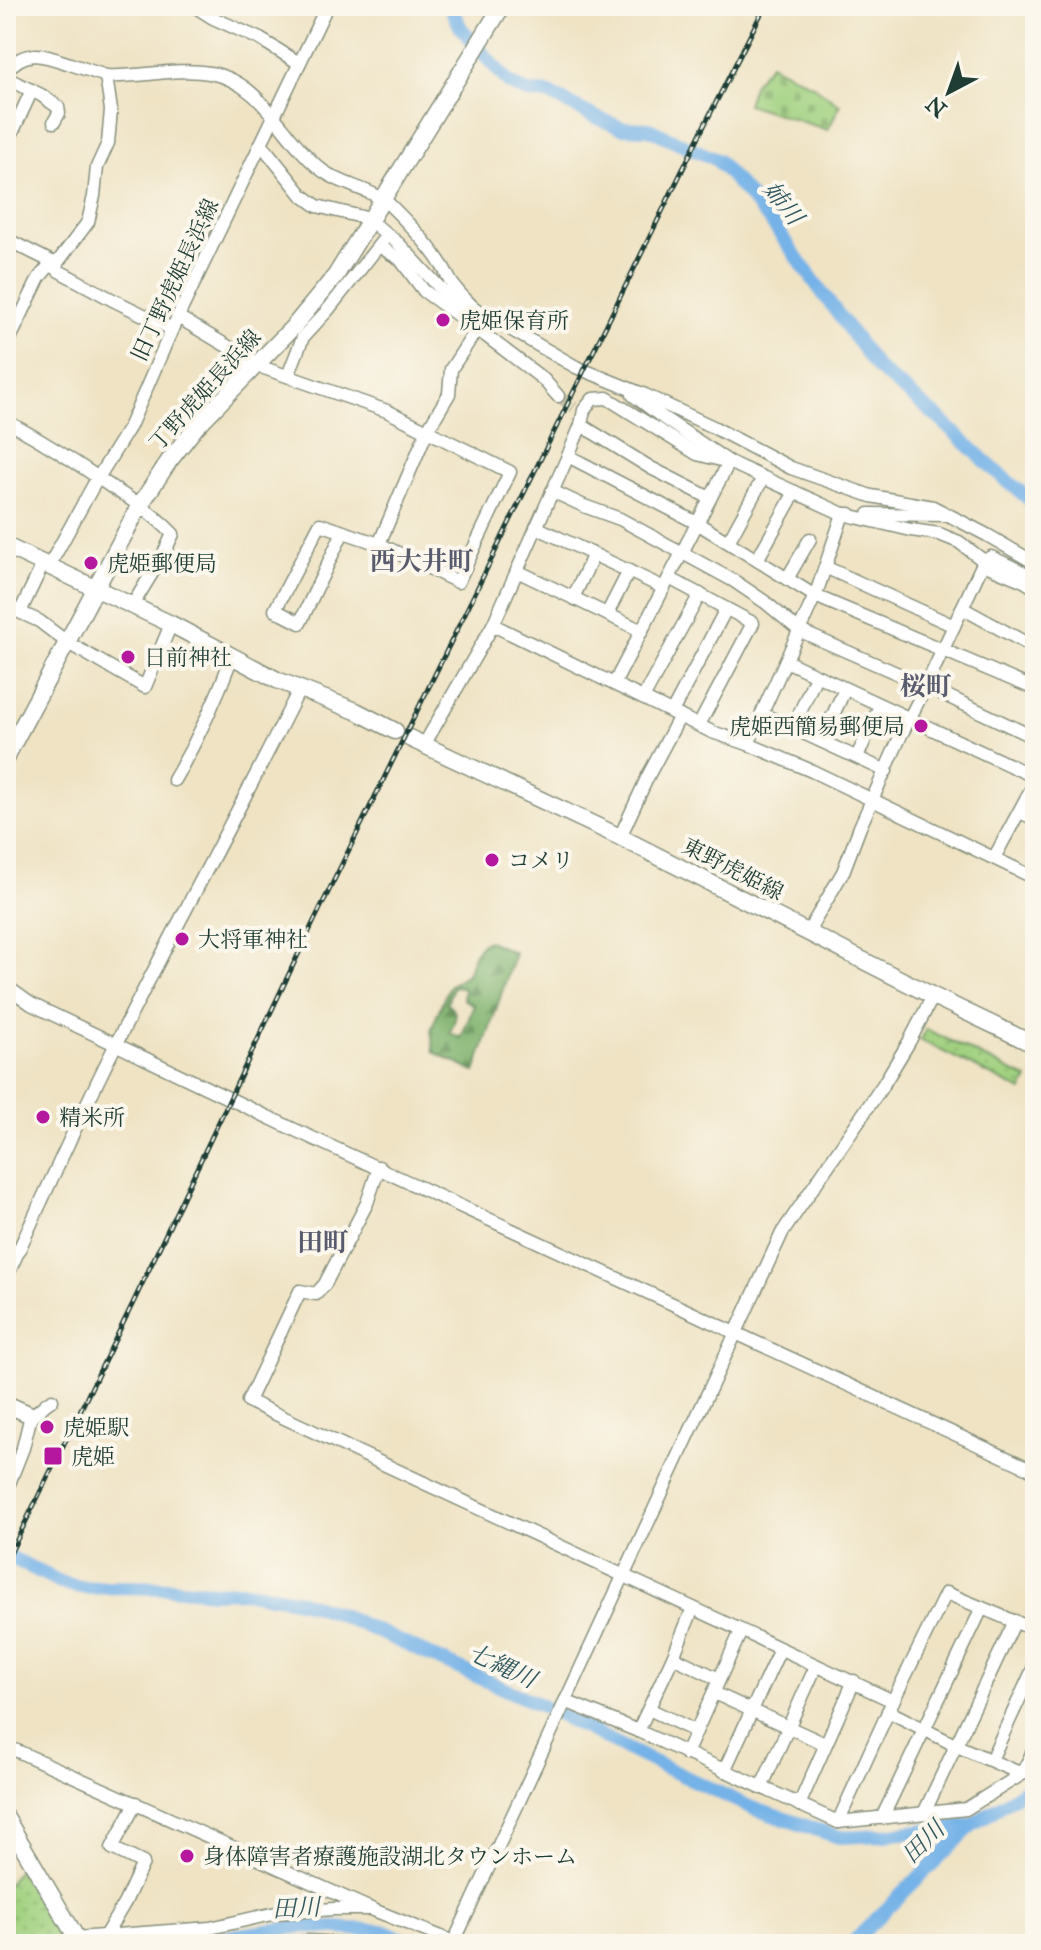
<svg xmlns="http://www.w3.org/2000/svg" width="1041" height="1950" viewBox="0 0 1041 1950" font-family="'IM FELL Great Primer','Noto Serif JP',serif">
	<style>
		.grass { fill: url(#grass-dots); stroke: #60875a; stroke-width: 2 }
		.forest { fill: url(#forest-firs); stroke: #507851; stroke-width: 2; fill-rule: evenodd }
		.cemetery { fill: url(#cemetery-stones); stroke: #60875a; stroke-width: 2 }
		.lines { fill: none; stroke-linecap: round; stroke-linejoin: round }
		.river { stroke: #74b2e7; stroke-width: 14 }
		.minor-tunnel { stroke: #c5c2a7; stroke-width: 12; stroke-dasharray: 12 6; stroke-linecap: butt }
		.minor-casing { stroke: #87907c; stroke-width: 15 }
		.major-casing { stroke: #87907c; stroke-width: 19 }
		.minor { stroke: #fff; stroke-width: 12 }
		.major { stroke: #fff; stroke-width: 16 }
		.rail-casing { stroke: #1f3d34; stroke-width: 5 }
		.rail { stroke: #fbf7ec; stroke-width: 2; stroke-dasharray: 6; stroke-linecap: butt }
		.poi-dot { fill: #b5179e; stroke: #fbf7ec; stroke-width: 3 }
		.labels { text-anchor: middle; dominant-baseline: central; stroke-width: 8; stroke-linejoin: round; paint-order: stroke }
		.street-label { font-size: 22px; fill: #1f3d34; stroke: #fbf7ec }
		.poi-label { font-size: 22px; fill: #1f3d34; stroke: #fbf7ec; text-anchor: start }
		.water-label { font-size: 24px; font-style: italic; fill: #345a61; stroke: #fbf7ec }
		.quarter-label { font-size: 26px; font-weight: bold; fill: #595c6e; stroke: #fbf7ec }
	</style>
	<defs>
		<pattern id="grass-dots" width="8" height="8" patternUnits="userSpaceOnUse" patternTransform="scale(2)"><rect width="8" height="8" fill="#a1d180"/><path d="M2 2h.1M6 6h.1" fill="none" stroke="#8ab46f" stroke-width="1.8" stroke-linecap="round"/></pattern>
		<pattern id="forest-firs" width="22" height="20" patternUnits="userSpaceOnUse" patternTransform="scale(2)"><rect width="22" height="20" fill="#80b36e"/><path d="M5 1l3.5 6h-7zM16 11l3.5 6h-7z" fill="#68935b"/></pattern>
		<pattern id="cemetery-stones" width="16" height="16" patternUnits="userSpaceOnUse" patternTransform="scale(2)"><rect width="16" height="16" fill="#a1d180"/><path d="M2 7V4a2 2 0 0 1 4 0v3zM10 15v-3a2 2 0 0 1 4 0v3z" fill="#8ab46f"/></pattern>
	</defs>
	<rect width="100%" height="100%" fill="#fbf7ec"/>
	<filter id="ink" filterUnits="userSpaceOnUse"><feTurbulence type="fractalNoise" baseFrequency=".0125" numOctaves="2"/><feDisplacementMap in="SourceGraphic" scale="16" xChannelSelector="R" yChannelSelector="G"/><feConvolveMatrix kernelMatrix="1 2 1 2 8 2 1 2 1" color-interpolation-filters="sRGB"/></filter>
	<filter id="wash" filterUnits="userSpaceOnUse"><feTurbulence type="fractalNoise" baseFrequency=".006" numOctaves="4" result="noise"/><feDisplacementMap in="SourceGraphic" scale="32" xChannelSelector="R" yChannelSelector="G"/><feGaussianBlur stdDeviation="1.8" result="paint"/><feColorMatrix in="noise" values="0 0 0 0 0 0 0 0 0 0 0 0 0 0 0 0 0 1.4 0 .05"/><feComposite in="paint" operator="in"/></filter>
	<g filter="url(#wash)">
		<rect width="100%" height="100%" fill="#efe3c4"/>
		<g class="grass">
			<polygon points="926,1029 1028,1079 1022,1091 920,1040"/>
			<polygon points="26,1859 69,1944 6,1944 6,1886"/>
		</g>
		<path class="forest" d="M485,941l6,1 24,11 -40,119 -41,-20 -3,-22 18,-44 18,-12 9,-24zM457,986l7,3 -1,10 11,6 -13,33 -11,-5c5,-15 10,-18 -3,-30l6,-16z"/>
		<polygon class="cemetery" points="770,64 814,86 840,105 828,130 747,104 754,83"/>
		<g class="lines">
			<g class="river">
				<polyline points="450,6 461,28 509,83 527,92 550,94 593,116 622,128 649,129 717,160 769,219 877,368 940,419 1000,475 1035,504"/>
				<polyline points="6,1555 62,1583 85,1588 114,1587 170,1588 213,1592 243,1591 300,1601 334,1612 536,1703 645,1758 752,1808 839,1837 884,1835 972,1825"/>
				<polyline points="177,1944 303,1926 383,1931 415,1944"/>
				<polyline points="851,1944 972,1825 1035,1783"/>
			</g>
		</g>
	</g>
	<g filter="url(#ink)">
		<g class="lines">
			<polyline class="minor-tunnel" points="558,396 574,407"/>
			<g class="minor-casing">
				<g id="minor">
					<polyline points="194,6 213,18 260,39 299,63"/>
					<path d="M6,71c20,-24 38,-16 64,-7 12,4 24,8 36,12"/>
					<polyline points="6,78 41,95 58,107 59,113 54,122"/>
					<polyline points="12,133 32,90"/>
					<polyline points="262,145 302,195 317,206 362,217"/>
					<polyline points="378,227 399,244 439,287 463,307"/>
					<polyline points="6,239 52,262 59,271 111,299 172,329"/>
					<path d="M54,267l34,-45 6,-26 3,-29 11,-24 3,-33 -5,-34c34,2 69,-9 104,-3 54,9 74,69 113,98 22,16 52,18 70,37 15,15 37,38 48,56 4,5 6,11 9,16 6,11 15,19 24,28l102,59 69,28 68,32 78,41 80,28 62,11 54,28 48,28"/>
					<polyline points="178,317 264,368 387,411 510,472 458,582 379,544 427,431 449,394 451,369 477,329 424,291 400,259 379,246"/>
					<polyline points="479,323 477,329 543,379 558,396"/>
					<polyline points="6,347 39,278 52,262"/>
					<polyline points="288,376 303,337 327,311 384,239"/>
					<polyline points="633,395 662,417 729,462 843,514 850,514"/>
					<path d="M6,421c37,20 73,43 107,67 22,14 42,27 60,46l-10,21 -31,51"/>
					<polyline points="581,425 651,468 710,498"/>
					<polyline points="568,456 697,523 815,596 1035,689"/>
					<polyline points="552,491 584,506 620,519 734,581 765,602 800,631 926,686 1035,738"/>
					<polyline points="869,514 946,515"/>
					<polyline points="536,527 664,588"/>
					<polyline points="343,532 300,623 275,610 320,524 379,544"/>
					<polyline points="728,542 763,478"/>
					<polyline points="757,560 795,492"/>
					<polyline points="984,561 959,542 939,534 911,530 843,514 817,591 748,744 812,771 1035,878"/>
					<polyline points="983,564 1024,581 1035,588"/>
					<polyline points="49,566 93,486 130,426 172,329 327,6"/>
					<polyline points="825,567 954,626"/>
					<polyline points="517,571 642,631"/>
					<polyline points="669,578 753,623 699,725"/>
					<polyline points="787,579 810,539"/>
					<polyline points="573,598 594,554"/>
					<polyline points="6,606 39,621 68,643 145,687 171,624"/>
					<polyline points="962,608 1035,648"/>
					<polyline points="20,612 43,564"/>
					<polyline points="607,614 629,571"/>
					<polyline points="493,625 712,732 748,744"/>
					<polyline points="786,661 1035,777"/>
					<polyline points="643,698 700,594"/>
					<polyline points="672,712 726,609"/>
					<polyline points="762,714 886,771"/>
					<polyline points="793,728 816,676"/>
					<polyline points="821,741 845,689"/>
					<polyline points="424,745 493,625 568,456 581,425 584,410 593,399 607,398 697,454 729,462 614,684"/>
					<polyline points="857,757 880,706"/>
					<path d="M174,780c23,-39 42,-80 58,-123"/>
					<polyline points="1020,812 1035,819"/>
					<polyline points="620,837 648,776 680,716"/>
					<polyline points="994,858 1035,782"/>
					<polyline points="808,932 843,872 860,827 901,735 926,686 984,561 991,557 1035,578"/>
					<polyline points="6,986 31,1004 295,1130 1035,1471"/>
					<polyline points="379,1167 367,1203 325,1284 316,1294 300,1291 248,1401 893,1701 838,1822"/>
					<path d="M6,1278c36,-78 71,-156 109,-232 61,-120 125,-237 185,-358"/>
					<path d="M6,1491l17,-43 8,-33c9,-3 12,-11 21,-15"/>
					<polyline points="673,1657 719,1679"/>
					<polyline points="714,1693 825,1744"/>
					<polyline points="565,1701 638,1731 838,1822 966,1809 1035,1766"/>
					<polyline points="893,1701 946,1593 1035,1630"/>
					<polyline points="649,1709 695,1731"/>
					<polyline points="888,1711 957,1746 1022,1774 1035,1747"/>
					<polyline points="638,1731 673,1657 693,1608"/>
					<polyline points="6,1746 371,1909"/>
					<polyline points="686,1754 741,1631"/>
					<polyline points="991,1760 1035,1665"/>
					<polyline points="724,1771 780,1649"/>
					<polyline points="761,1788 816,1666"/>
					<polyline points="799,1805 854,1681"/>
					<polyline points="924,1813 1015,1621"/>
					<polyline points="882,1818 982,1608"/>
					<polyline points="105,1936 125,1902 143,1863 112,1848 136,1803"/>
					<polyline points="77,1938 210,1928 276,1913 334,1909 371,1909 459,1944"/>
					<polyline points="284,1944 309,1941 351,1944"/>
					<polyline points="453,1944 782,1233 883,1085 909,1042 933,996"/>
				</g>
			</g>
			<g class="major-casing">
				<g id="major">
					<polyline points="6,546 171,624 277,680 356,711 395,731"/>
					<polyline points="409,738 620,837 933,996 1035,1045"/>
					<polyline points="6,757 140,505 169,461 195,428 295,325 336,275 502,6"/>
					<polyline points="6,1404 31,1415"/>
					<polyline points="6,1818 80,1944"/>
				</g>
			</g>
			<use href="#minor" class="minor"/>
			<use href="#major" class="major"/>
			<g class="rail-casing">
				<polyline id="rail" points="6,1562 133,1303 314,921 704,126 765,6"/>
			</g>
			<use href="#rail" class="rail"/>
		</g>
	</g>
	<g class="poi-dot">
		<circle cx="443" cy="320" r="8"/>
		<circle cx="91" cy="563" r="8"/>
		<circle cx="128" cy="657" r="8"/>
		<circle cx="921" cy="726" r="8"/>
		<circle cx="492" cy="860" r="8"/>
		<circle cx="182" cy="939" r="8"/>
		<circle cx="43" cy="1117" r="8"/>
		<circle cx="47" cy="1427" r="8"/>
		<rect x="43" y="1446" width="20" height="20" rx="4"/>
		<circle cx="187" cy="1856" r="8"/>
	</g>
	<g class="labels">
		<g class="street-label">
			<text transform="translate(175 280) rotate(-65)">旧丁野虎姫長浜線</text>
			<text transform="translate(205 390) rotate(-48)">丁野虎姫長浜線</text>
			<text transform="translate(733 869) rotate(27)">東野虎姫線</text>
		</g>
		<g class="poi-label">
			<text x="459" y="320">虎姫保育所</text>
			<text x="107" y="563">虎姫郵便局</text>
			<text x="144" y="657">日前神社</text>
			<text x="905" y="726" text-anchor="end">虎姫西簡易郵便局</text>
			<text x="508" y="860">コメリ</text>
			<text x="198" y="939">大将軍神社</text>
			<text x="59" y="1117">精米所</text>
			<text x="63" y="1427">虎姫駅</text>
			<text x="71" y="1456">虎姫</text>
			<text x="203" y="1856">身体障害者療護施設湖北タウンホーム</text>
		</g>
		<g class="water-label">
			<text transform="translate(783 203) rotate(51)">姉川</text>
			<text transform="translate(502 1666) rotate(25)">七縄川</text>
			<text transform="translate(923 1842) rotate(-45)">田川</text>
			<text transform="translate(296 1908) rotate(-3)">田川</text>
		</g>
		<g class="quarter-label">
			<text x="422" y="561">西大井町</text>
			<text x="926" y="686">桜町</text>
			<text x="323" y="1242">田町</text>
		</g>
	</g>
	<rect width="1041" height="1950" fill="none" stroke="#fbf7ec" stroke-width="32"/>
	<g transform="translate(949 92) rotate(221)" stroke="#fbf7ec" stroke-width="6" paint-order="stroke">
	<path d="M0-6L14 30L0 20L-14 30Z" fill="#1f3d34"/>
	<text y="-12" font-size="22" font-weight="bold" text-anchor="middle" fill="#1f3d34">N</text>
	</g>
</svg>
